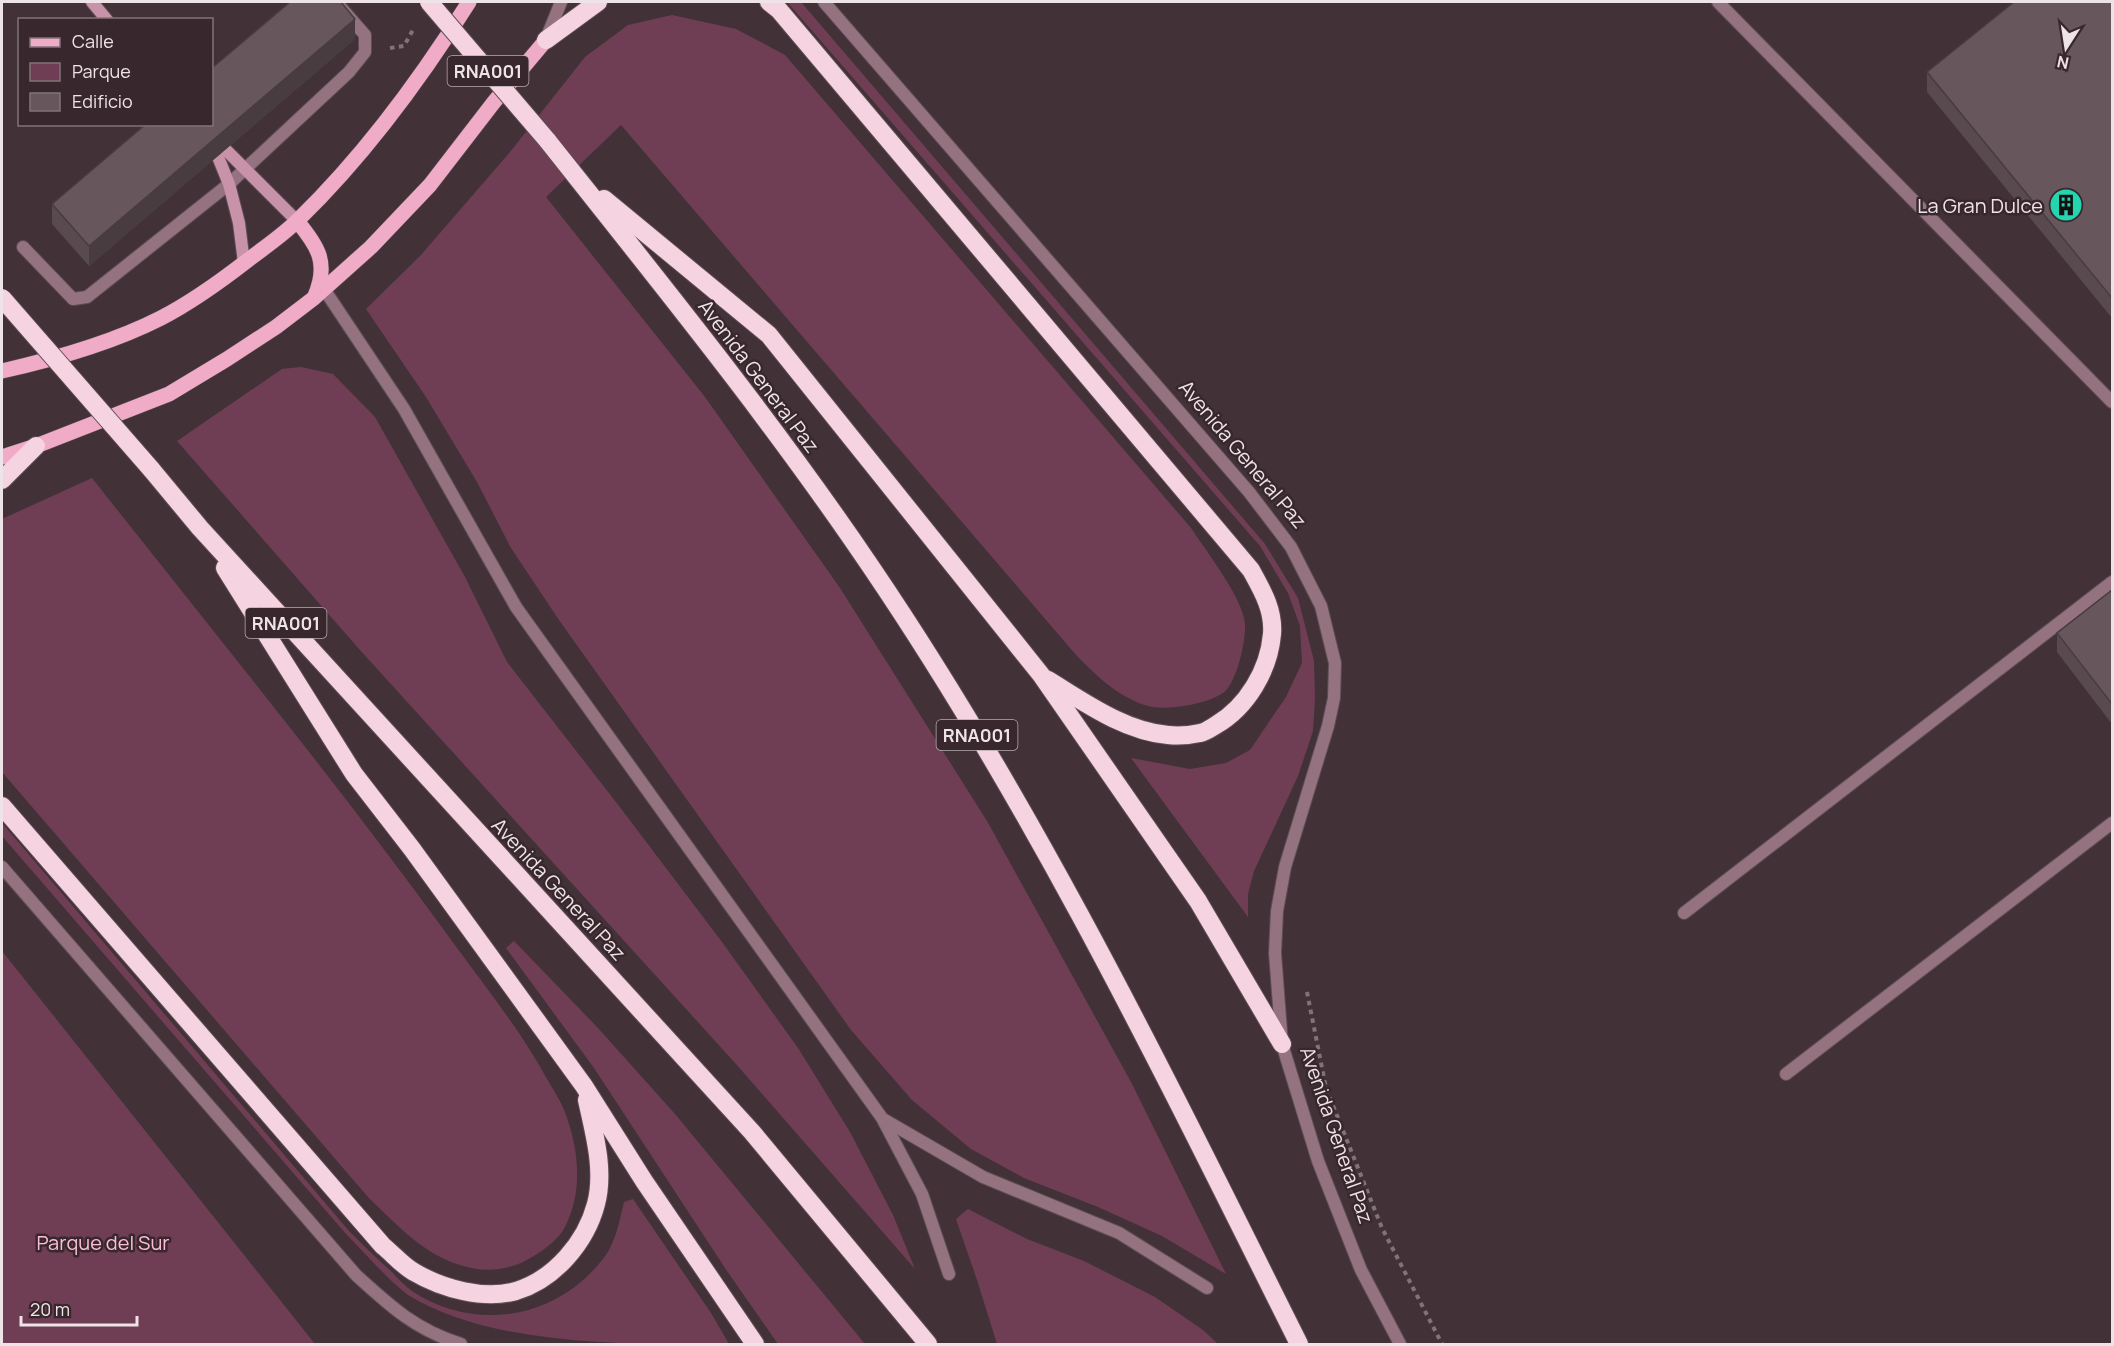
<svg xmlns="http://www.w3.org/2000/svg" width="2114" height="1346" viewBox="0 0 2114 1346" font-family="Manrope,sans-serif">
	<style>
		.green { fill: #703e54 }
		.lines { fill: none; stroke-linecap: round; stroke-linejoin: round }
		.service-casing { stroke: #5e4e54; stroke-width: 14 }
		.tertiary-casing { stroke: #5e4e54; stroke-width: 14 }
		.secondary-casing { stroke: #5e4e54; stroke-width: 14 }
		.primary-casing { stroke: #5e4e54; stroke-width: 16 }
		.motorway-casing { stroke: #5e4e54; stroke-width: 20 }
		.path { stroke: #827379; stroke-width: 4; stroke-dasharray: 4.5 4.5; stroke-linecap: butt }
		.service { stroke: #94727f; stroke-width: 12 }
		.tertiary { stroke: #94727f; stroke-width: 12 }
		.secondary { stroke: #c892a8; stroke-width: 12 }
		.primary { stroke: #f0abc7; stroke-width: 15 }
		.motorway { stroke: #f5d3e0; stroke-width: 18 }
		.motorway-bridge-casing { stroke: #5e4e54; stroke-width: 20; stroke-linecap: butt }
		.motorway-bridge { stroke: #f5d3e0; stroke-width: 18 }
		.wall { fill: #594a50 }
		.shaded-wall { fill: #493c41 }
		.building { fill: #68565d; stroke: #493c41; stroke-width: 1.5 }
		.labels { text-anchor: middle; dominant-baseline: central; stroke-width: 5; stroke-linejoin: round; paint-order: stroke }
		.shield { fill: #38282e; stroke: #b7abb0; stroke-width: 1.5 }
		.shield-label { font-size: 18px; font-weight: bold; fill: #eee3e7 }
		.poi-label { font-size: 20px; fill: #eee3e7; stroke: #38282e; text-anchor: end }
		.street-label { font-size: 20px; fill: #eee3e7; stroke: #38282e }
		.park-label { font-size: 20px; fill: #fdbdd7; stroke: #38282e }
	</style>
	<rect width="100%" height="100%" fill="#423238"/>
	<g class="green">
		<polygon points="787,2 801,2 1265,544 1298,598 1314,661 1315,698 1313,731 1298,776 1254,871 1248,894 1248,917 1131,758 1190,769 1226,763 1250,750 1286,697 1302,663 1300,626 1288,593 1260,546"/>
		<path d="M672,15l64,14 49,26 406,473c15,23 52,70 54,96 1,16 -8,59 -22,69 -16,11 -56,18 -75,13 -30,-9 -50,-29 -71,-50l-456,-531 -75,72 159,200 135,191 147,233 144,261 95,192 -64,-38 -64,-29 -74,-29 -53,-29 -59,-49 -61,-70 -292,-410 -48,-72 -34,-66 -51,-85 -60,-88 55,-54 89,-103 75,-95 43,-32z"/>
		<polygon points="301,367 333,374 375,417 465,577 507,662 619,806 722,942 798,1048 850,1132 893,1215 915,1269 736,1064 360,650 177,441 282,369"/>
		<path d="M92,478c120,152 243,302 357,459 34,47 71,92 98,142 7,12 15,24 19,36 13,36 17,77 -1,112 -7,13 -21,23 -33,30 -22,14 -48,16 -72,8 -37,-11 -65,-42 -92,-68l-366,-425v-253z"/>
		<path d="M2,823l347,408c14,14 28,28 43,41 6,7 13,14 20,19 52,35 122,32 170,-10 10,-9 20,-19 27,-31 8,-15 11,-31 15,-48l9,-3 78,114 18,31c-99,1 -239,2 -321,-49 -22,-17 -42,-41 -62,-61l-344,-398z"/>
		<polygon points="514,941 598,1028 675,1114 865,1344 778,1344 727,1271 594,1068 506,948"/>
		<polygon points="2,951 315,1344 2,1344"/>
		<polygon points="968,1209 1027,1239 1084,1261 1155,1297 1203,1330 1218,1344 997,1344 977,1280 956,1219"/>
	</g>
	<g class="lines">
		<g class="service-casing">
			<g id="service">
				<polyline points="1718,2 2112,402"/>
				<polyline points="23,247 73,299 87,297 229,184 349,72 365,52 365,35 336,2"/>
				<polyline points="324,289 404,409 516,607 882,1118 922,1194 949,1274"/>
				<polyline points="1684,913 2112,582"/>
				<polyline points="1786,1074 2112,823"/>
				<polyline points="883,1119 983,1177 1119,1233 1207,1288"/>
			</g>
		</g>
		<g class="tertiary-casing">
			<g id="tertiary">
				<polyline points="824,2 1249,492 1291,547 1321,606 1335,663 1334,698 1328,726 1285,867 1277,911 1275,953 1282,1044 1318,1161 1361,1270 1400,1344"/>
				<polyline points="546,39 561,2"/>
				<path d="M2,867l354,408c35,32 60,55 105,69"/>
			</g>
		</g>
		<g class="secondary-casing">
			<g id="secondary">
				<polyline points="92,2 107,20"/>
				<polyline points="200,124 297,221"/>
				<polyline points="212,142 229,184 239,223 244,263"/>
			</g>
		</g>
		<g class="primary-casing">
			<g id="primary">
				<path d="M297,221c21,25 32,42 18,75"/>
				<path d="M2,371c53,-12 110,-28 159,-53 31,-16 60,-37 87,-58 17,-13 35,-25 50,-40 67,-65 122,-140 171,-218"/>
				<polyline points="2,457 36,446 169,394 227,359 276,327 314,298 371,247 430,185 494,102 546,40"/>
			</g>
		</g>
		<g class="motorway-casing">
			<g id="motorway">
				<path d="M769,2l10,8 472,560c11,20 23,40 21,64 -3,36 -25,73 -56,91 -5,3 -10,7 -16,8 -9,2 -23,3 -32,2 -44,-4 -84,-33 -120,-55"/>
				<polyline points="546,40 598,2"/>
				<path d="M547,140c111,140 224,279 324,427 167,246 296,513 428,777"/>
				<polyline points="604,199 769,335 1042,676 1198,901 1282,1044"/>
				<polyline points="151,469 200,528 752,1132 928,1344"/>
				<polyline points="2,480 36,446"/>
				<polyline points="225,568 354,774 412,849 584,1086 644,1181 755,1344"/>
				<path d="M2,806l381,440c10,8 20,20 31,26 29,17 70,28 102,19 39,-12 70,-49 80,-87 9,-34 -2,-71 -9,-104"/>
			</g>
		</g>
		<g class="path">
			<polyline points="390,48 404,46 414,28"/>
			<polyline points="1307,992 1326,1088 1382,1228 1442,1344"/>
		</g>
		<use href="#service" class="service"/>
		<use href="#tertiary" class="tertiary"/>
		<use href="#secondary" class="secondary"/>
		<use href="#primary" class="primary"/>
		<use href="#motorway" class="motorway"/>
		<g class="motorway-bridge-casing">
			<g id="motorway-bridge">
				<polyline points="429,2 547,140"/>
				<polyline points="2,298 151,469"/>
			</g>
		</g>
		<use href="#motorway-bridge" class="motorway-bridge"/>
	</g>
	<g class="wall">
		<polygon points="2112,2 2112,318 1927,92 1927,72"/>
		<polygon points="355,39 89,266 52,224 52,204"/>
		<polygon points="2112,590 2112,724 2057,652 2057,633"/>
	</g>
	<polygon class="shaded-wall" points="355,19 355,39 89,266 89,246"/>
	<g class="building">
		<polygon points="290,2 341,2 355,19 89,246 52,204 146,124 212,124 212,68"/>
		<polygon points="2014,2 2112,2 2112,298 1927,72"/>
		<polygon points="2112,590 2112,704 2057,633"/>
	</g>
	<defs>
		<g id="building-disc" transform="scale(1.725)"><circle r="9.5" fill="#24d5af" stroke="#38282e"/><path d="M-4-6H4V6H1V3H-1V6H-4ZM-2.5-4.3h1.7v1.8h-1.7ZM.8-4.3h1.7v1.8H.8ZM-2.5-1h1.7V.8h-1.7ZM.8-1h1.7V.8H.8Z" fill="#111"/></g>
	</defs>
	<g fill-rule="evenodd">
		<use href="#building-disc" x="2066" y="205"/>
	</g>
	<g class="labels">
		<g class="shield">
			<rect x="447.5" y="56" width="81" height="30" rx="4.5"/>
			<rect x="245.5" y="608" width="81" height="30" rx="4.5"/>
			<rect x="936.5" y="720" width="81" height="30" rx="4.5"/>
		</g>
		<g class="shield-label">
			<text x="488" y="71">RNA001</text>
			<text x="286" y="623">RNA001</text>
			<text x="977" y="735">RNA001</text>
		</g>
		<g class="poi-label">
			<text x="2043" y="205">La Gran Dulce</text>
		</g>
		<g class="street-label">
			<text transform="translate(759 376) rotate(53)">Avenida General Paz</text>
			<text transform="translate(1243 454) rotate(50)">Avenida General Paz</text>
			<text transform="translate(559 889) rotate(47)">Avenida General Paz</text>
			<text transform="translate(1337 1135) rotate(71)">Avenida General Paz</text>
		</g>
		<g class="park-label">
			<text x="103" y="1242">Parque del Sur</text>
		</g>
	</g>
	<rect width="2114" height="1346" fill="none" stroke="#eee3e7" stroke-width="6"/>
	<rect x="18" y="18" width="195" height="108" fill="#38282e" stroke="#817378" stroke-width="1.5"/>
	<rect x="30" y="38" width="30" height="9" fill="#f0abc7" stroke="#817378" stroke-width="1.5"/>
	<text x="72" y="48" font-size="18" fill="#eee3e7">Calle</text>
	<rect x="30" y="63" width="30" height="18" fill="#703e54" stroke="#817378" stroke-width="1.5"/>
	<text x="72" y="78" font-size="18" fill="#eee3e7">Parque</text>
	<rect x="30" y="93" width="30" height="18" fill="#68565d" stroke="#817378" stroke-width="1.5"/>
	<text x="72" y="108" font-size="18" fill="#eee3e7">Edificio</text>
	<g transform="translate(2066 48) rotate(192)" stroke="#38282e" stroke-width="4.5" paint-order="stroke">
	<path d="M0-4.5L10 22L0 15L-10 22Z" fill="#eee3e7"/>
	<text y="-9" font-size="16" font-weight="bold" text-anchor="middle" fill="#eee3e7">N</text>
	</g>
	<path d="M21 1316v9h116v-9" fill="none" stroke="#eee3e7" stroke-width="3"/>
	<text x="30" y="1316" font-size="18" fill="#eee3e7" stroke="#38282e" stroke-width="4.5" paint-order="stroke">20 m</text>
</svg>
